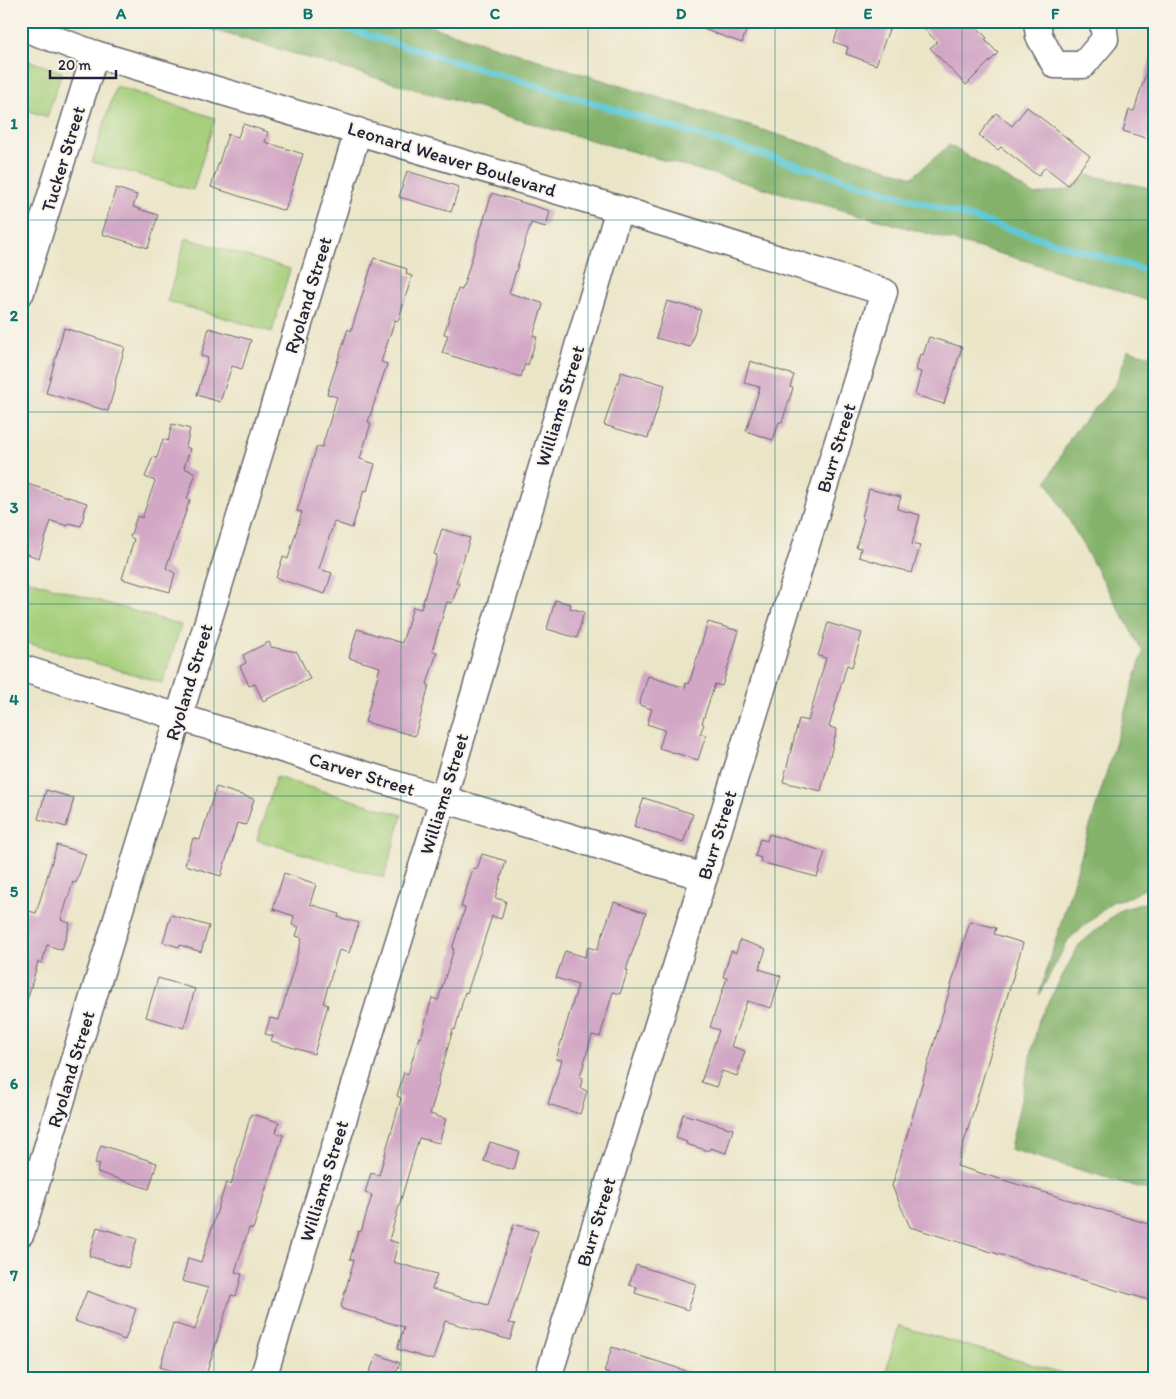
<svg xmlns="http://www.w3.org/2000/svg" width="1176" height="1399" viewBox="0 0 1176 1399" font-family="Itim,sans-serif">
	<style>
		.green { fill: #a6cf7b; stroke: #64785b }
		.forest { fill: #84b26b; stroke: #536a53 }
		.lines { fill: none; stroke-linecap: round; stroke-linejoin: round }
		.stream { stroke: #5dc9d5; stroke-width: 7 }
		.building { fill: #d2a7c5 }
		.street-casing { stroke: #68666c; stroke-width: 29 }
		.street { stroke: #fff; stroke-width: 26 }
		.grid { fill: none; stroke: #0f766e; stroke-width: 1; stroke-opacity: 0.55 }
		.labels { text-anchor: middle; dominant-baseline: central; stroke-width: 4; stroke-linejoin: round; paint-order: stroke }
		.street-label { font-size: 19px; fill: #22223b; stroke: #f7f3e8 }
		.neatline { fill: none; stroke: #0f766e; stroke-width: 2 }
		.grid-label { font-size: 16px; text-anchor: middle; font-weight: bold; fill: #0f766e }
	</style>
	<rect width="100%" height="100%" fill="#f7f3e8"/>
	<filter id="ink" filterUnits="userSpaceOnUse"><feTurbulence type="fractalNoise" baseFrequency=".02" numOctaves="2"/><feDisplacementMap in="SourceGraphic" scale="10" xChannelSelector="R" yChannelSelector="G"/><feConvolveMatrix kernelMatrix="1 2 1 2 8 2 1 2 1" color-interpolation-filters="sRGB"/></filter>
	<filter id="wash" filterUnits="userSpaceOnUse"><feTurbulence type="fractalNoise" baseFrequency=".0096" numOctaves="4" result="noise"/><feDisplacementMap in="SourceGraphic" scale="20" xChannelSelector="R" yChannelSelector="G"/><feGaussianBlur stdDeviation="1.12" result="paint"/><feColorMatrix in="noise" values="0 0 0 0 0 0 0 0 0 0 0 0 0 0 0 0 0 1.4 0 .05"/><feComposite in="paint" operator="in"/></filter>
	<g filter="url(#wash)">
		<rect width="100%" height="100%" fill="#ebe5c7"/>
		<g class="green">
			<polygon points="21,58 62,72 47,117 21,108"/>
			<polygon points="116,86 215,118 193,190 92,162"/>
			<polygon points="186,238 290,269 272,332 167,301"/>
			<polygon points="21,578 181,625 163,683 21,641"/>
			<polygon points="276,777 402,815 384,878 257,840"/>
			<polygon points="899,1325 899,1326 1079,1378 884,1378"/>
		</g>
		<g class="forest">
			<polygon points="182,21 413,21 913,177 949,145 1035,195 1069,189 1089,175 1155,189 1155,303 1030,262 544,127"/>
			<polygon points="1128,350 1155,357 1155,775 1152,792 1155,798 1155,883 1129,897 1112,902 1068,940 1039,995 1143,652 1047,481 1072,435 1116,384"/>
			<polygon points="1155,900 1155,1192 1010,1149 1039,1019 1079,945 1120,910"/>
		</g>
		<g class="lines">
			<polyline class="stream" points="321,21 1155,273"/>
		</g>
		<g id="blocks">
			<g class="building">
				<polygon points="689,21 749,21 742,43 689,24"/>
				<polygon points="841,21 892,21 876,65 846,54 848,47 834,42"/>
				<polygon points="917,21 971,21 987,38 985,40 998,53 966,85 930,48 937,42"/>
				<polygon points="1151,57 1155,58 1155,141 1123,131 1129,110 1134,111"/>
				<polygon points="1027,107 1090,156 1068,185 1045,167 1038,176 1001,147 998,150 979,135 996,113 1012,126"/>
				<polygon points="243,124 268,132 265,142 303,154 285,211 211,187 228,134 238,137"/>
				<polygon points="407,171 459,187 451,212 399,197"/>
				<polygon points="116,188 137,195 133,207 158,215 148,248 102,234"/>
				<polygon points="492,193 550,211 546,227 531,223 509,293 542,303 543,305 533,336 537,337 528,365 525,364 521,377 442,353 448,335 444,334 458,289 462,290"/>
				<polygon points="374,258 407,269 406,274 412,276 398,321 395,320 381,362 387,364 368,422 371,423 360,459 375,464 367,491 364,490 352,528 334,522 319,569 332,573 325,594 276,578 283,557 288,559 302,512 297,511 317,446 322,447 337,397 327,394 348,329 351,331"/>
				<polygon points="667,301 701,310 690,347 656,338"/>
				<polygon points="64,328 125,347 115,382 116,383 108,411 46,393"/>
				<polygon points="209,328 251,340 242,369 232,366 220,402 197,395 208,358 201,356"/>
				<polygon points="929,337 962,347 944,404 915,395 921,372 916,370 920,354 923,355"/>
				<polygon points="750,361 794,375 790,387 793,388 782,422 779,422 773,440 746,431 760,387 744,383"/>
				<polygon points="621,372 665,385 648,438 604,425"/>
				<polygon points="172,424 190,429 186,447 190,449 184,468 196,473 187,499 190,500 166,568 175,573 170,592 122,579 134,539 130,537 137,516 142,518 155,481 145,477 153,457 157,458 163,439 168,441"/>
				<polygon points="21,482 87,503 81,526 68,523 68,526 51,521 39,558 21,552"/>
				<polygon points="869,489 901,497 897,509 920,515 912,544 920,546 912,573 859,557 861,548 856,547 864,519 862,518"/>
				<polygon points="442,529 470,538 456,583 459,583 452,603 447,602 432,651 437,652 427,684 429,685 415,736 365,722 380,667 349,658 357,629 402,643 413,607 421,609 437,555 434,554"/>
				<polygon points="555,600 571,604 570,608 584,612 577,638 547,629"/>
				<polygon points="708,622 739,631 722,686 715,684 702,723 704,724 700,734 706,735 698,760 659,748 665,730 647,724 652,709 639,705 648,676 685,688 686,683 689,684"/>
				<polygon points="828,623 862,633 852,667 847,665 829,727 837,729 821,791 783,782 799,719 808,721 826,658 818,656"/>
				<polygon points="269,642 271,647 297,652 310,679 263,701 255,684 249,686 240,666 246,663 243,655"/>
				<polygon points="216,787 254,799 246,825 237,823 221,876 185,865 193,838 200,840"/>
				<polygon points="46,790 74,798 66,827 38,819"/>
				<polygon points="644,798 693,814 683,843 634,826"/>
				<polygon points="769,834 825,852 817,877 760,862 761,858 755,856 760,839 767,841"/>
				<polygon points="57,845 86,854 76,883 73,882 61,920 70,923 62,950 47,945 42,963 38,962 26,1004 21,1003 21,909 36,913"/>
				<polygon points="482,854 506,861 495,898 506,901 501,919 492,916 467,993 465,992 455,1030 453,1029 438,1082 439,1083 430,1114 446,1119 439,1143 419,1138 389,1240 398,1243 393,1262 437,1274 432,1289 488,1305 514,1224 538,1231 509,1323 515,1324 510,1340 445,1321 433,1360 397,1349 404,1327 342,1309 342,1307 341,1306 354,1260 350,1259 358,1231 361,1232 372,1195 365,1193 371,1173 379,1175 401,1098 397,1096 404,1072 408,1074 419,1037 421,1038 432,998 438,1000 454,949 452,949 465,908 461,907 473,868 477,869"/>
				<polygon points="284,873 316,884 310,904 339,914 338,917 359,923 349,953 339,950 323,1003 328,1005 314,1054 271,1041 273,1036 265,1034 270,1018 279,1020 302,938 296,936 299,927 292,925 294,916 273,909"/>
				<polygon points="614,902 646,913 626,970 628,970 620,994 613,992 600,1037 592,1035 580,1077 583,1078 580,1088 587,1091 580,1114 548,1104 562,1060 556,1059 578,985 556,978 565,951 585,957 588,947 597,950"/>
				<polygon points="171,915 209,926 201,952 180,945 179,947 163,942"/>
				<polygon points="970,921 996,928 994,934 1023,943 957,1166 1155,1226 1155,1302 910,1227 892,1186"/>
				<polygon points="740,940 766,949 759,969 781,976 771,1008 747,1001 731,1046 745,1051 737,1076 722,1071 716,1087 701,1082 719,1030 710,1027 727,978 723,977 731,951 736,953"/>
				<polygon points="158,978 195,989 184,1028 146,1017"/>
				<polygon points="251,1114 279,1122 276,1133 283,1135 253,1229 249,1228 235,1272 242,1274 236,1296 231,1295 205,1378 179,1378 180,1374 160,1367 173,1323 195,1330 208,1288 182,1281 188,1258 201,1262 226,1183 231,1185"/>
				<polygon points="683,1114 733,1129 726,1153 710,1148 709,1151 686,1144 687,1142 676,1138"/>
				<polygon points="490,1142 519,1151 514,1170 484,1161"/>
				<polygon points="101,1145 157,1163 149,1189 97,1172 100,1164 95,1163"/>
				<polygon points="97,1227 137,1239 128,1268 89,1256"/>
				<polygon points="636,1265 696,1284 688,1310 635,1293 637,1287 629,1285"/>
				<polygon points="87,1291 136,1309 125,1340 75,1321"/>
				<polygon points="612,1347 696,1374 696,1378 608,1378 609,1374 604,1372"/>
				<polygon points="377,1354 400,1363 394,1378 367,1378"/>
			</g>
		</g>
	</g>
	<g filter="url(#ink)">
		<use href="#blocks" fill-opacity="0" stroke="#68666c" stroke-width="1"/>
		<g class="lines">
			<g class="street-casing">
				<g id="street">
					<polyline points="1037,21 1039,36 1055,65 1083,65 1105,39 1103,21"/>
					<polyline points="21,27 95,54 619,209 884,292 704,877 548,1378"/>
					<polyline points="21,292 95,54"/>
					<polyline points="21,668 443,799 704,877"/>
					<polyline points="21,1233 358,131"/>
					<polyline points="263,1378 443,799 619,209"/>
				</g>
			</g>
			<use href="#street" class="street"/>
		</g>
	</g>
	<path class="grid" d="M214,21v1357M401,21v1357M588,21v1357M775,21v1357M962,21v1357M21,220h1134M21,412h1134M21,604h1134M21,796h1134M21,988h1134M21,1180h1134"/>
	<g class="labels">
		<g class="street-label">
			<text transform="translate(63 159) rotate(-73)">Tucker Street</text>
			<text transform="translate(452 159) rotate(17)">Leonard Weaver Boulevard</text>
			<text transform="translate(308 295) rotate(-73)">Ryoland Street</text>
			<text transform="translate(560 406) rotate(-73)">Williams Street</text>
			<text transform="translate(836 448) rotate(-73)">Burr Street</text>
			<text transform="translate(189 682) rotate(-73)">Ryoland Street</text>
			<text transform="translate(362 774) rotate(17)">Carver Street</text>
			<text transform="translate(444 794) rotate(-73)">Williams Street</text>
			<text transform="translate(717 835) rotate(-73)">Burr Street</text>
			<text transform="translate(71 1069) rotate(-73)">Ryoland Street</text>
			<text transform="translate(324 1181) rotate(-73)">Williams Street</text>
			<text transform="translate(596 1222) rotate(-73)">Burr Street</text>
		</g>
	</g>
	<rect width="1176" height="1399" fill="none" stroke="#f7f3e8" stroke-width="55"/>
	<path d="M50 70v8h66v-8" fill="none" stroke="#22223b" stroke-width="2.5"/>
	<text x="58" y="70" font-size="15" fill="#22223b" stroke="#f7f3e8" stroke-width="4" paint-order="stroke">20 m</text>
	<rect x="28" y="28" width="1120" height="1344" class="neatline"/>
	<g class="grid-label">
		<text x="121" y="19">A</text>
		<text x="308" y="19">B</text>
		<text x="495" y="19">C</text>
		<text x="681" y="19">D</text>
		<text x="868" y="19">E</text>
		<text x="1055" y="19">F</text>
		<text x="14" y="129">1</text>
		<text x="14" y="321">2</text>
		<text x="14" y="513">3</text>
		<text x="14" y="705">4</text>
		<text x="14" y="897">5</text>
		<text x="14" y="1089">6</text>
		<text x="14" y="1281">7</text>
	</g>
</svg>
